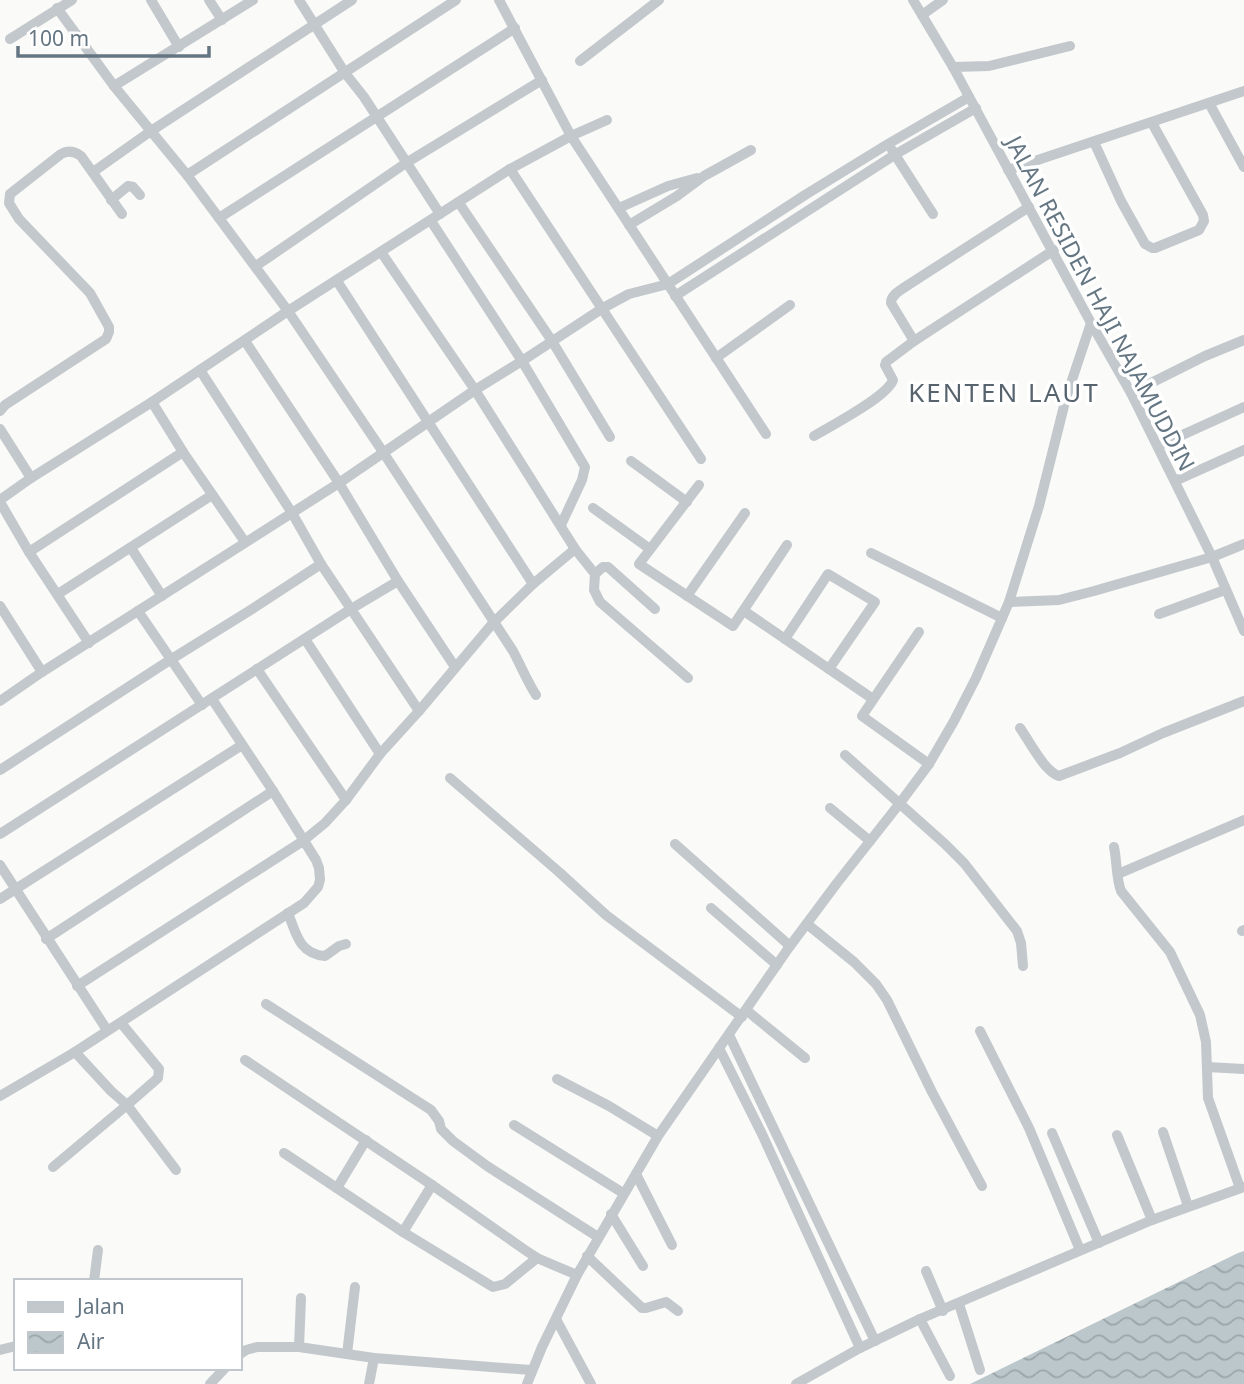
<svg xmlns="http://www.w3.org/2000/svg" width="1244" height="1384" viewBox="0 0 1244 1384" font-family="'Noto Sans',sans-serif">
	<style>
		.water { fill: url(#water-waves) }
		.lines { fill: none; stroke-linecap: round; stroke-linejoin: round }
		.minor { stroke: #c3c8cc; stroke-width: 10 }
		.labels { text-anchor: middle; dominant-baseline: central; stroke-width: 7; stroke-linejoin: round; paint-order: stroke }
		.street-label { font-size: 23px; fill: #657683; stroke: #fff }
		.quarter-label { font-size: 26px; letter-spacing: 2px; fill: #57646e; stroke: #fff }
	</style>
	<defs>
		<pattern id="water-waves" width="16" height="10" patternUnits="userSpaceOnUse" patternTransform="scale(1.75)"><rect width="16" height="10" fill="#bbc7cb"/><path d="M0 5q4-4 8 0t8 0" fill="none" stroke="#9ca6aa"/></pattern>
	</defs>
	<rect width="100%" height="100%" fill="#fafaf8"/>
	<polygon class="water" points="1244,1251 1244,1384 970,1384 1238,1253"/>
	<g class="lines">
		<g class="minor">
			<polyline points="151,0 179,47"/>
			<polyline points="209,0 222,20"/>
			<polyline points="299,0 345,73 364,97 440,214"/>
			<polyline points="499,0 571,136 766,434"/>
			<polyline points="913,0 953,67 1091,323 1131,393 1212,557 1244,631"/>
			<path d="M57,8l57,78 73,89 101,136 95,141 130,199c8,15 14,30 23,44"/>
			<polyline points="922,15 943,0"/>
			<polyline points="10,39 72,0"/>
			<polyline points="580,61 659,0"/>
			<polyline points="953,67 989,66 1070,46"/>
			<polyline points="114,86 253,0"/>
			<polyline points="1209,103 1244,167"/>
			<polyline points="1094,142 1121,201 1145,244 1152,248 1155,248 1199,230 1204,221 1203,215 1152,123"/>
			<polyline points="892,150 933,214"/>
			<polyline points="510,169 701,459"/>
			<polyline points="1008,170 1244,91"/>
			<polyline points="93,172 151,131 352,0"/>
			<polyline points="187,175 456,0"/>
			<polyline points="111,200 128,186 133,187 140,195"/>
			<polyline points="459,203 552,341 610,437"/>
			<polyline points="619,208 668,186 697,178"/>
			<polyline points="219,218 515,28"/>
			<polyline points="431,221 522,361 585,467 582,480 561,525"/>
			<polyline points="629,225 677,196 704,176 751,150"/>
			<polyline points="381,252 475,390 575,549 595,574 594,590 600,602 688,678"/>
			<polyline points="256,266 406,163 542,80"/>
			<polyline points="337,281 533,584"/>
			<polyline points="675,296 896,154 976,108"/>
			<polyline points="245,341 339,483 398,581 455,667"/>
			<path d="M914,341l-23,-38c0,-8 8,-12 14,-16l124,-80"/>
			<polyline points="716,358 790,305"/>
			<polyline points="200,370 292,513 321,564 419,711"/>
			<polyline points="1131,393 1205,356 1244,340"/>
			<polyline points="152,402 183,452 245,542"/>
			<path d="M0,411l5,-6 101,-66 3,-7v-5l-19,-34 -71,-74 -10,-16 1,-9 51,-40c7,-4 13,-3 20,2l41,58"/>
			<polyline points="0,429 31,478"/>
			<path d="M814,436c17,-10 73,-39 79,-56l-8,-15 1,-3 28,-21 140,-91"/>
			<polyline points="1158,446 1244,407"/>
			<polyline points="631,461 687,502"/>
			<polyline points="1175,481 1244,450"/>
			<polyline points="699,485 639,564 733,626 787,545"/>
			<polyline points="0,500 31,478 152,402 288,311 510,169 571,136 607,120"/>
			<polyline points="0,502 29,552 89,643"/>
			<polyline points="593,508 650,549"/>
			<polyline points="131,548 162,596"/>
			<polyline points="29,552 183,452"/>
			<polyline points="871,553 1002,618"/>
			<polyline points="595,574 603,567 608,567 655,609"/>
			<polyline points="58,594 212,495"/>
			<polyline points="687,596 745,513"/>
			<polyline points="1009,602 1059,600 1094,591 1212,557 1244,544"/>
			<polyline points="0,606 42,672"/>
			<polyline points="138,611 202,705"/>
			<polyline points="744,611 873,699"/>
			<polyline points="1159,614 1225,590"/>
			<polyline points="919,632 862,716 929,764"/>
			<polyline points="305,639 380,754"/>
			<polyline points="785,639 828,574 875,602 829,669"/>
			<polyline points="257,669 346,800"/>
			<polyline points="0,701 42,672 339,483 475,390 522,361 603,308 629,294 668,284 805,195 888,144 969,97"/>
			<path d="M1020,728c10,14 24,43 39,48l61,-23 43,-20 81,-32"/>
			<polyline points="845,755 945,844 964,863 1017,931 1021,943 1023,966"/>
			<polyline points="0,770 170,660 249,611 321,564"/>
			<polyline points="450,778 559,872 606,915 742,1017"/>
			<polyline points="830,808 870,841"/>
			<polyline points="0,834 351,609 398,581"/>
			<polyline points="675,844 790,946"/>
			<path d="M1114,847c3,14 2,31 7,44l49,61 30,63 6,27 2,56 32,90"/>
			<polyline points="0,865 107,1030"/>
			<polyline points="1118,874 1244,820"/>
			<polyline points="0,899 242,745"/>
			<polyline points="711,908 777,965"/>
			<path d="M288,913c8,20 11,41 37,43l14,-10 7,-2"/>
			<polyline points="807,924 854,962 876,984 887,1000 932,1092 982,1186"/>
			<polyline points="1242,931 1244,930"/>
			<polyline points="46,939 273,791"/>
			<polyline points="77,986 303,841 325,823 346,800 380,754 419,711 493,623 533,584 575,549"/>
			<polyline points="266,1004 431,1110 439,1121 441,1129 453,1141 487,1166 598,1237"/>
			<polyline points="746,1010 805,1058"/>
			<polyline points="121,1023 159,1069 158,1078 127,1105 176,1170"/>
			<polyline points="980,1031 1029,1128 1080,1250"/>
			<polyline points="729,1035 875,1341"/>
			<polyline points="719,1048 762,1134 860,1348"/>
			<polyline points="245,1060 432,1185 525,1250 537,1258 577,1275"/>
			<polyline points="1207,1067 1244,1069"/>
			<polyline points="557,1079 609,1106 658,1136"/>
			<polyline points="0,1096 75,1052"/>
			<polyline points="514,1125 623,1193"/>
			<polyline points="1163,1132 1188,1206"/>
			<polyline points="1052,1133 1099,1243"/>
			<polyline points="1117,1135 1152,1220"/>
			<polyline points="284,1153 403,1232 432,1185"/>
			<polyline points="53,1167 127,1105 111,1091 75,1052 304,903 318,887 320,880 319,868 316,860 273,791 212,699"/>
			<polyline points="636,1174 672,1245"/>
			<polyline points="337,1188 366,1140"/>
			<polyline points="611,1214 643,1266"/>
			<polyline points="403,1232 493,1287 505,1284 537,1258"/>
			<polyline points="587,1256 642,1308 646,1308 666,1302 678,1311"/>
			<polyline points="926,1271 943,1311"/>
			<polyline points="94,1281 98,1250"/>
			<polyline points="959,1304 980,1370"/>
			<polyline points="556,1319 591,1384"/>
			<polyline points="920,1319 950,1376"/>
			<polyline points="299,1347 301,1298"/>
			<polyline points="0,1350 16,1346"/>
			<polyline points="240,1354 246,1350 257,1347 299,1347 374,1358 531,1370"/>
			<polyline points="347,1354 355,1287"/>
			<polyline points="210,1384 225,1368"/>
			<polyline points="369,1384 374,1358"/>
			<polyline points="527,1384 542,1347 577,1275 658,1136 790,946 837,883 900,803 929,764 954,721 976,678 1009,602 1039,506 1066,398 1091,323"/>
			<polyline points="796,1384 860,1348 920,1319 1152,1220 1244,1187"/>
		</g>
	</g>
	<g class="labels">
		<g class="street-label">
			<text transform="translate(1101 303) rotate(62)">JALAN RESIDEN HAJI NAJAMUDDIN</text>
		</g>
		<g class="quarter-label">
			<text x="1004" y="392">KENTEN LAUT</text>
		</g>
	</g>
	<rect x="14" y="1279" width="228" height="91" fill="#ffffff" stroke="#c1c8cd" stroke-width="2"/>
	<rect x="28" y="1302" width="35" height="10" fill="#c3c8cc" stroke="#c1c8cd" stroke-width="2"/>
	<text x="77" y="1314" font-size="21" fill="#657683">Jalan</text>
	<rect x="28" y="1332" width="35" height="21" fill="url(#water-waves)" stroke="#c1c8cd" stroke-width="2"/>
	<text x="77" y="1349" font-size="21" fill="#657683">Air</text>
	<path d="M18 46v10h191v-10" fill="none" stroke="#657683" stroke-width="3.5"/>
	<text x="28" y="46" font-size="21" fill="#657683" stroke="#ffffff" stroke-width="5" paint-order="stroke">100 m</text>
</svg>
